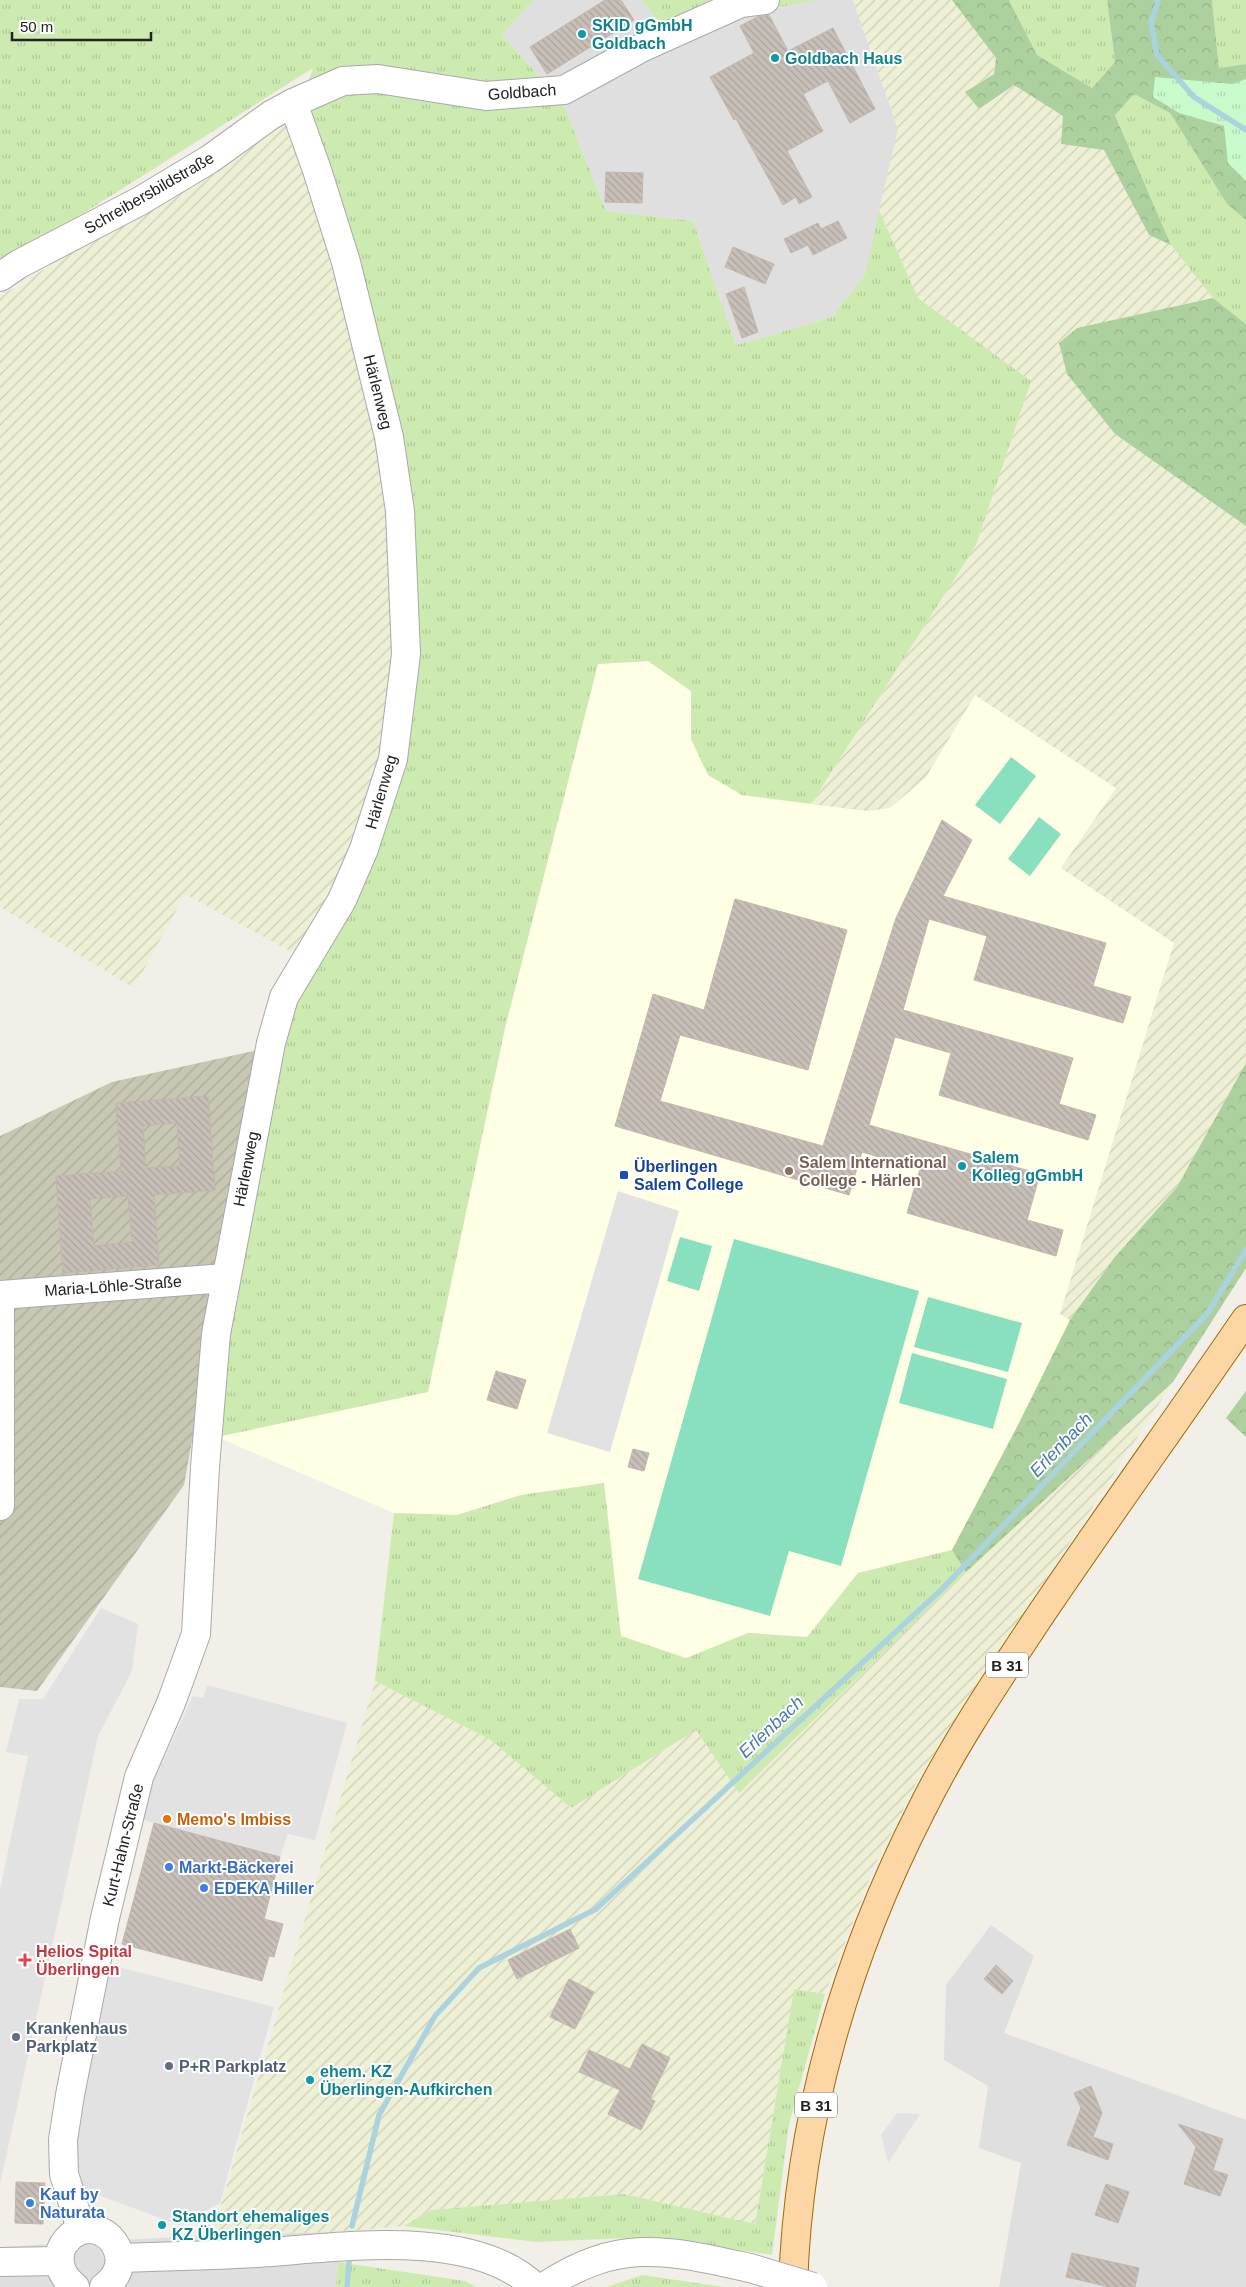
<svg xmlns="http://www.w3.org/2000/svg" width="1246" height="2287" viewBox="0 0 1246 2287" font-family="Helvetica,sans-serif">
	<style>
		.residential { fill: #e0dfdf }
		.education { fill: #ffffe5 }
		.construction { fill: url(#construction-furrows) }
		.farmland { fill: url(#farmland-furrows) }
		.grass { fill: url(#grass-tufts) }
		.forest { fill: url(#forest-crowns) }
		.park { fill: url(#park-tufts) }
		.pitch { fill: #88e0be }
		.parking { fill: #e2e2e2 }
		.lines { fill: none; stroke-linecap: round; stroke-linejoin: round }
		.stream { stroke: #aad3df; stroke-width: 5.5 }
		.building { fill: url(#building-back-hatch); stroke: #c4b6ab; fill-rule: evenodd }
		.minor-casing { stroke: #a9a9a9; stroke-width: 30 }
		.major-casing { stroke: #a06b00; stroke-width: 30 }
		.minor { stroke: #fff; stroke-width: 28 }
		.major { stroke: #fcd6a4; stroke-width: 28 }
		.minor-bridge-casing { stroke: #a9a9a9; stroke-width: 30; stroke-linecap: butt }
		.minor-bridge { stroke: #fff; stroke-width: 28 }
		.culture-dot { fill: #0f9aa8; stroke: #fff; stroke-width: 2 }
		.education-dot { fill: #8d6e63; stroke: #fff; stroke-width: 2 }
		.transit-dot { fill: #1a4fb4; stroke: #fff; stroke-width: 2 }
		.food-dot { fill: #e8710a; stroke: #fff; stroke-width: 2 }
		.shop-dot { fill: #3f7fe0; stroke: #fff; stroke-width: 2 }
		.health-dot { fill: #e0444e; stroke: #fff; stroke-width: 2 }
		.service-dot { fill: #5c6f8a; stroke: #fff; stroke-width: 2 }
		.labels { text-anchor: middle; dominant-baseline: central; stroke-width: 4; stroke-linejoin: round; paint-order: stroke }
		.shield { fill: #fff; stroke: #646464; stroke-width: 1 }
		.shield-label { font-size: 15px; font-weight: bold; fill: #222 }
		.culture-label { font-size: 16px; font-weight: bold; fill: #0d838f; stroke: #fff; text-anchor: start }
		.street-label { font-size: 16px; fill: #222; stroke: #fff }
		.education-label { font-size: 16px; font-weight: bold; fill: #785e54; stroke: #fff; text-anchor: start }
		.transit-label { font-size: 16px; font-weight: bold; fill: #164399; stroke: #fff; text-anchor: start }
		.food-label { font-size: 16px; font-weight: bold; fill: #c56008; stroke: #fff; text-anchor: start }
		.shop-label { font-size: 16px; font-weight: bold; fill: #366cbe; stroke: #fff; text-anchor: start }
		.health-label { font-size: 16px; font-weight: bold; fill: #be3a42; stroke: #fff; text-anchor: start }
		.service-label { font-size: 16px; font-weight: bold; fill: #4e5e75; stroke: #fff; text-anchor: start }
		.water-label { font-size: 18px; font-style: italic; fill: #4a7aab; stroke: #fff }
	</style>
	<defs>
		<pattern id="construction-furrows" width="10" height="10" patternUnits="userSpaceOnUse" patternTransform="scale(1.25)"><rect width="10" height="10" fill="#c7c7b4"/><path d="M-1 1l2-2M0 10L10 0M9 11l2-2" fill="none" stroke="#abab9a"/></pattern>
		<pattern id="farmland-furrows" width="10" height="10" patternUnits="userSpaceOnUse" patternTransform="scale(1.25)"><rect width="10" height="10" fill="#eef0d5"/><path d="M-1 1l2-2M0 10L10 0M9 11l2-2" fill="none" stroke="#ccceb7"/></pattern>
		<pattern id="grass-tufts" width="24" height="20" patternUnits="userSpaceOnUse" patternTransform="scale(1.25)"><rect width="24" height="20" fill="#cdebb0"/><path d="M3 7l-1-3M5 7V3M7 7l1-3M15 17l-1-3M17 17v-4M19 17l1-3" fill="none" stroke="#b0c997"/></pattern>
		<pattern id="forest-crowns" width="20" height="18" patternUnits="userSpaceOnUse" patternTransform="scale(1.25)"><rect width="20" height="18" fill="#add19e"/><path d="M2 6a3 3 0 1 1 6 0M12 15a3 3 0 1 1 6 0" fill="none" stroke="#95b388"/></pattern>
		<pattern id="park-tufts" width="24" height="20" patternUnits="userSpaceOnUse" patternTransform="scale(1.25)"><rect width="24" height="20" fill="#c8facc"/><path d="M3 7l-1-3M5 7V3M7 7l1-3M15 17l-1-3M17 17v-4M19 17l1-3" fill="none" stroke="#acd6af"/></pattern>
		<pattern id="building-back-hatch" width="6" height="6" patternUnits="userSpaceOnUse" patternTransform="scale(1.25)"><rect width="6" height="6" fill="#c7bfb8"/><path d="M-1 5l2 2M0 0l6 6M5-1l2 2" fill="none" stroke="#aba49e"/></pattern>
	</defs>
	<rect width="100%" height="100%" fill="#f2efe9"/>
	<g class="residential">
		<polygon points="534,0 642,0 648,8 762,10 820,0 853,0 898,129 865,274 832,317 736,345 693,221 606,211 563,103 502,35"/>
		<polygon points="991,1925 1034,1956 1004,2033 1246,2120 1246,2287 999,2287 1021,2163 979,2148 988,2086 944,2060 946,1985"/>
		<polygon points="336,2232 338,2262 336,2287 0,2287 0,2247 212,2235"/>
	</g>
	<polygon class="education" points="648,661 691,691 691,739 708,775 742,795 868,811 926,777 975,695 1117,789 1061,868 1174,943 1060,1314 1070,1320 1019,1423 952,1550 858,1573 807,1637 748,1633 686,1659 621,1636 604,1484 521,1495 457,1515 394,1513 217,1437 428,1392 505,1028 598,664"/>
	<polygon class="construction" points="263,1049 184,1485 37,1691 0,1687 0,1136 112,1082"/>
	<g class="farmland">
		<polygon points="853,0 952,0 996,58 994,74 965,92 979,109 1014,85 1063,116 1061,144 1104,150 1149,235 1171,245 1213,298 1077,328 1115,434 1246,526 1246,1063 1177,1187 1114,1258 1070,1320 1060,1314 1174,943 1061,868 1116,788 975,695 926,777 890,808 868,811 811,804 976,545 1031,381 918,298 879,210 898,129"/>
		<polygon points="287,115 347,297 387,458 398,650 382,767 358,851 297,955 185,894 134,988 0,907 0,296 121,223"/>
		<polygon points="1173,1382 920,1776 875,1865 825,1994 794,1989 755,2224 624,2194 431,2210 404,2226 336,2232 212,2235 375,1681 491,1740 571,1808 696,1730 739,1793 966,1572"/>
	</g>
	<g class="grass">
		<polygon points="0,0 534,0 502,35 563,103 606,211 693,221 736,345 832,317 865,274 879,210 918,298 1031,381 976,545 811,804 742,795 708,775 691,739 691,691 648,661 598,664 505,1028 428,1392 217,1437 228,1318 284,1022 402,766 406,484 302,101 313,68 0,266"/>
		<polygon points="642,0 820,0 762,10 677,45"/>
		<polygon points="1009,0 1107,0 1115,62 1092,88 1037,55"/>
		<polygon points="1212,0 1246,0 1246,64 1219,68"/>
		<polygon points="1134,94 1170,113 1227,204 1246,220 1246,324 1213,298 1171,245 1115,114"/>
		<polygon points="604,1483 621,1636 686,1658 748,1633 807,1637 858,1573 952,1550 966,1572 739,1793 696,1730 571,1808 491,1740 375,1681 394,1513 457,1515 521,1495"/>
		<polygon points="794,1989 825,1994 789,2124 772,2255 652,2237 536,2242 404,2226 431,2210 624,2194 755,2224"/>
		<polygon points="338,2262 465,2281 476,2287 336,2287"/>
		<polygon points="642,2275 724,2287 607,2287"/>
	</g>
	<g class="forest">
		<polygon points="952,0 1009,0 1037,55 1092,88 1115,62 1107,0 1212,0 1219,68 1246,64 1246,220 1227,204 1170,113 1134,94 1115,115 1171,245 1149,235 1104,150 1061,144 1063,116 1014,85 979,109 965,92 994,74 996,58"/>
		<polygon points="1213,298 1246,324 1246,526 1115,434 1067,374 1059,343 1077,328"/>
		<polygon points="1246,1063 1246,1268 1173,1382 966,1572 952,1550 1019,1423 1070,1320 1114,1258 1177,1187"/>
		<polygon points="1246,1391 1246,1437 1226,1418"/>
	</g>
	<polygon class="park" points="1155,77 1232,84 1246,79 1246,181 1228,163 1224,126 1179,113 1153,97"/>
	<g class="pitch">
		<polygon points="1011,757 1036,776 1000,824 975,805"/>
		<polygon points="1039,817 1061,834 1030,876 1008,859"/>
		<polygon points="680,1237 712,1246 699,1291 667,1281"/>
		<polygon points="734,1239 919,1291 841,1566 789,1551 770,1616 638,1579"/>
		<polygon points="928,1297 1022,1323 1008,1372 914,1347"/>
		<polygon points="912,1353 1007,1379 993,1429 899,1403"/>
	</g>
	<g class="parking">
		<polygon points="618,1191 679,1211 610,1452 547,1433"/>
		<polygon points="101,1608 138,1624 132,1671 98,1736 0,2184 0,1890 28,1756 6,1752 19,1699 43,1699"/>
		<polygon points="207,1685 347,1723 315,1840 288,1834 280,1857 141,1819 150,1788 188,1707 193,1696 203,1698"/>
		<polygon points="103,1963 274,2007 220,2203 179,2225 77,2187 72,2154"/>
		<polygon points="897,2113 920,2114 888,2163 881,2135"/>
	</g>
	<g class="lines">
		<g class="stream">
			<polyline points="1157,0 1158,3 1151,22 1157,55 1194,97 1246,130"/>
			<polyline points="352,2226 379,2115 435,2016 479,1968 596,1909 942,1589 1207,1314 1246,1250"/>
			<polyline points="347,2287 349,2261"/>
		</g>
	</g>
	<g class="building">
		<polygon points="605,0 621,0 634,20 547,74 530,47"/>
		<polygon points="769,15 788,51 833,28 875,109 850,123 828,81 803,94 823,131 787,151 812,197 799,204 796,197 783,205 736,119 734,120 710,77 754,53 740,26 757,17"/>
		<polygon points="606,172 643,173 642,203 605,202"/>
		<polygon points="838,221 847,238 813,255 808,245 791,253 784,239 818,223 821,229"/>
		<polygon points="733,247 774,264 765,284 725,267"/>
		<polygon points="744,287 758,332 742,338 726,294"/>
		<polygon points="942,820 972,840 943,896 1106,943 1093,986 1131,997 1123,1023 974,980 987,936 929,919 903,1010 1073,1058 1059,1104 1096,1115 1088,1140 939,1095 951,1053 895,1037 869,1125 1040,1174 1027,1220 1063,1230 1056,1256 907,1213 920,1169 862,1152 849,1195 615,1126 653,994 704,1010 735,899 847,930 808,1070 680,1035 660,1101 823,1146 896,918"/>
		<path d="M208,1096l7,94 -61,5 5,70 -96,8 -7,-97 65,-5 -5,-68zM177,1123l3,43 -34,2 -3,-42zM128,1196l4,46 -38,4 -4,-47z"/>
		<polygon points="496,1371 526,1380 517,1409 487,1400"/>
		<polygon points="633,1449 649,1453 644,1471 628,1467"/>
		<polygon points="154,1823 280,1857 264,1919 283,1924 274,1957 269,1956 262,1981 122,1944"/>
		<polygon points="570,1929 579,1948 517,1979 508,1960"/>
		<polygon points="996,1965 1013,1981 1002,1994 984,1979"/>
		<polygon points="569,1979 594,1992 575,2029 550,2017"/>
		<polygon points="642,2044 670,2058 650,2099 655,2101 641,2130 608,2114 620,2090 579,2072 589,2050 630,2069"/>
		<polygon points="1091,2086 1102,2113 1093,2137 1113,2144 1108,2160 1067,2145 1081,2108 1074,2093"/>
		<polygon points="1178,2124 1223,2139 1213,2170 1228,2175 1220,2196 1184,2184 1196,2147"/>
		<polygon points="16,2182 45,2183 43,2224 15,2223"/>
		<polygon points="1106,2184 1129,2192 1118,2223 1095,2215"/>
		<polygon points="1072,2253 1139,2268 1135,2287 1110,2287 1066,2277"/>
	</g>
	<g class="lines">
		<g class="minor-casing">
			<g id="minor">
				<polyline points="0,277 19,264 140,201 210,159 271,115 293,103 343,81 378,79 486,96 564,90 643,47 741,3 765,0"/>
				<polyline points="0,1506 0,1295 226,1278"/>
				<polyline points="81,2229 64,2174 63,2140 70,2095 105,1918 139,1777 171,1703 196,1634 205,1467 216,1334 271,1043 284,997 342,900 364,849 393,759 406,654 400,511 389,437 346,262 317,170 293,103"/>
				<path d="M120,2258c46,-2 91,-2 137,-5 79,-5 215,-27 278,34"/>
				<polyline points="0,2262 59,2261"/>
				<path d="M75,2287c-11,-9 -17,-19 -15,-33 1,-8 6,-14 12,-19 32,-23 69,26 32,52"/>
				<path d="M544,2287c75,-50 124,-37 206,-19"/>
			</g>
		</g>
		<g class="major-casing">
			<path id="major" d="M793,2287c5,-166 53,-329 128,-476 33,-67 75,-129 116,-191 68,-101 140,-200 209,-301"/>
		</g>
		<use href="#minor" class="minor"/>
		<use href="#major" class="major"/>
		<g class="minor-bridge-casing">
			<polyline id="minor-bridge" points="750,2268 813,2287"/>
		</g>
		<use href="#minor-bridge" class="minor-bridge"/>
	</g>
	<g class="culture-dot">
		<circle cx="582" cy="34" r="5"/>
		<circle cx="775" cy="58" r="5"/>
		<circle cx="962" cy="1166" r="5"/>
		<circle cx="310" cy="2080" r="5"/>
		<circle cx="162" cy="2225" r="5"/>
	</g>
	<circle class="education-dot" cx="789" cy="1171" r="5"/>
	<rect class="transit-dot" x="619" y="1170" width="10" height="10" rx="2.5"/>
	<circle class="food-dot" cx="167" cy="1819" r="5"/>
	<g class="shop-dot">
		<circle cx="169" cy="1867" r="5"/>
		<circle cx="204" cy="1888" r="5"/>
		<circle cx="30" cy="2203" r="5"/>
	</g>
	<path class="health-dot" d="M22.5 1952.5h5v5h5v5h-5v5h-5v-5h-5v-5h5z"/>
	<g class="service-dot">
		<circle cx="16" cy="2037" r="5"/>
		<circle cx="169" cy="2066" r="5"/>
	</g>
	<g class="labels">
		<g class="shield">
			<rect x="986" y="1652.5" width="42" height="25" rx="4"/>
			<rect x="795" y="2092.5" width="42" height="25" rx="4"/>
		</g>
		<g class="shield-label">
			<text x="1007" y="1665">B 31</text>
			<text x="816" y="2105">B 31</text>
		</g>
		<g class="culture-label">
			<text x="592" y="25">SKID gGmbH<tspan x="592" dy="18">Goldbach</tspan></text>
			<text x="785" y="58">Goldbach Haus</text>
			<text x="972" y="1157">Salem<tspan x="972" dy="18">Kolleg gGmbH</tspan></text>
			<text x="320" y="2071">ehem. KZ<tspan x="320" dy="18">Überlingen-Aufkirchen</tspan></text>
			<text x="172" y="2216">Standort ehemaliges<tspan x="172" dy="18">KZ Überlingen</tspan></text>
		</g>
		<g class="street-label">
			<text transform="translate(522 92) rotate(-4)">Goldbach</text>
			<text transform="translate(149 193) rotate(-30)">Schreibersbildstraße</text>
			<text transform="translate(378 392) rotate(76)">Härlenweg</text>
			<text transform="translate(381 792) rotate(-74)">Härlenweg</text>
			<text transform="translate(246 1169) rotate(-79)">Härlenweg</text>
			<text transform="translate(113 1286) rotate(-4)">Maria-Löhle-Straße</text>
			<text transform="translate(123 1845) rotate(-76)">Kurt-Hahn-Straße</text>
		</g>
		<g class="education-label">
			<text x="799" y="1162">Salem International<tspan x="799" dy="18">College - Härlen</tspan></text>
		</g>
		<g class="transit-label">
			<text x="634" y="1166">Überlingen<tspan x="634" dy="18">Salem College</tspan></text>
		</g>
		<g class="food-label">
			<text x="177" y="1819">Memo's Imbiss</text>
		</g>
		<g class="shop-label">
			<text x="179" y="1867">Markt-Bäckerei</text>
			<text x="214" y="1888">EDEKA Hiller</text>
			<text x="40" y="2194">Kauf by<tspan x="40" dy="18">Naturata</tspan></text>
		</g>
		<g class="health-label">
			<text x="36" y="1951">Helios Spital<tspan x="36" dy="18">Überlingen</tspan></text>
		</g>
		<g class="service-label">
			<text x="26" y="2028">Krankenhaus<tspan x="26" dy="18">Parkplatz</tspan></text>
			<text x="179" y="2066">P+R Parkplatz</text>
		</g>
		<g class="water-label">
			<text transform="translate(1061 1445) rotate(-46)">Erlenbach</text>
			<text transform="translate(771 1727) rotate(-43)">Erlenbach</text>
		</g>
	</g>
	<path d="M12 32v8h139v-8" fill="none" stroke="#222222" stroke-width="2.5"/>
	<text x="20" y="32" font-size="15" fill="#222222" stroke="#ffffff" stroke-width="4" paint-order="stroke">50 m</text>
</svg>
